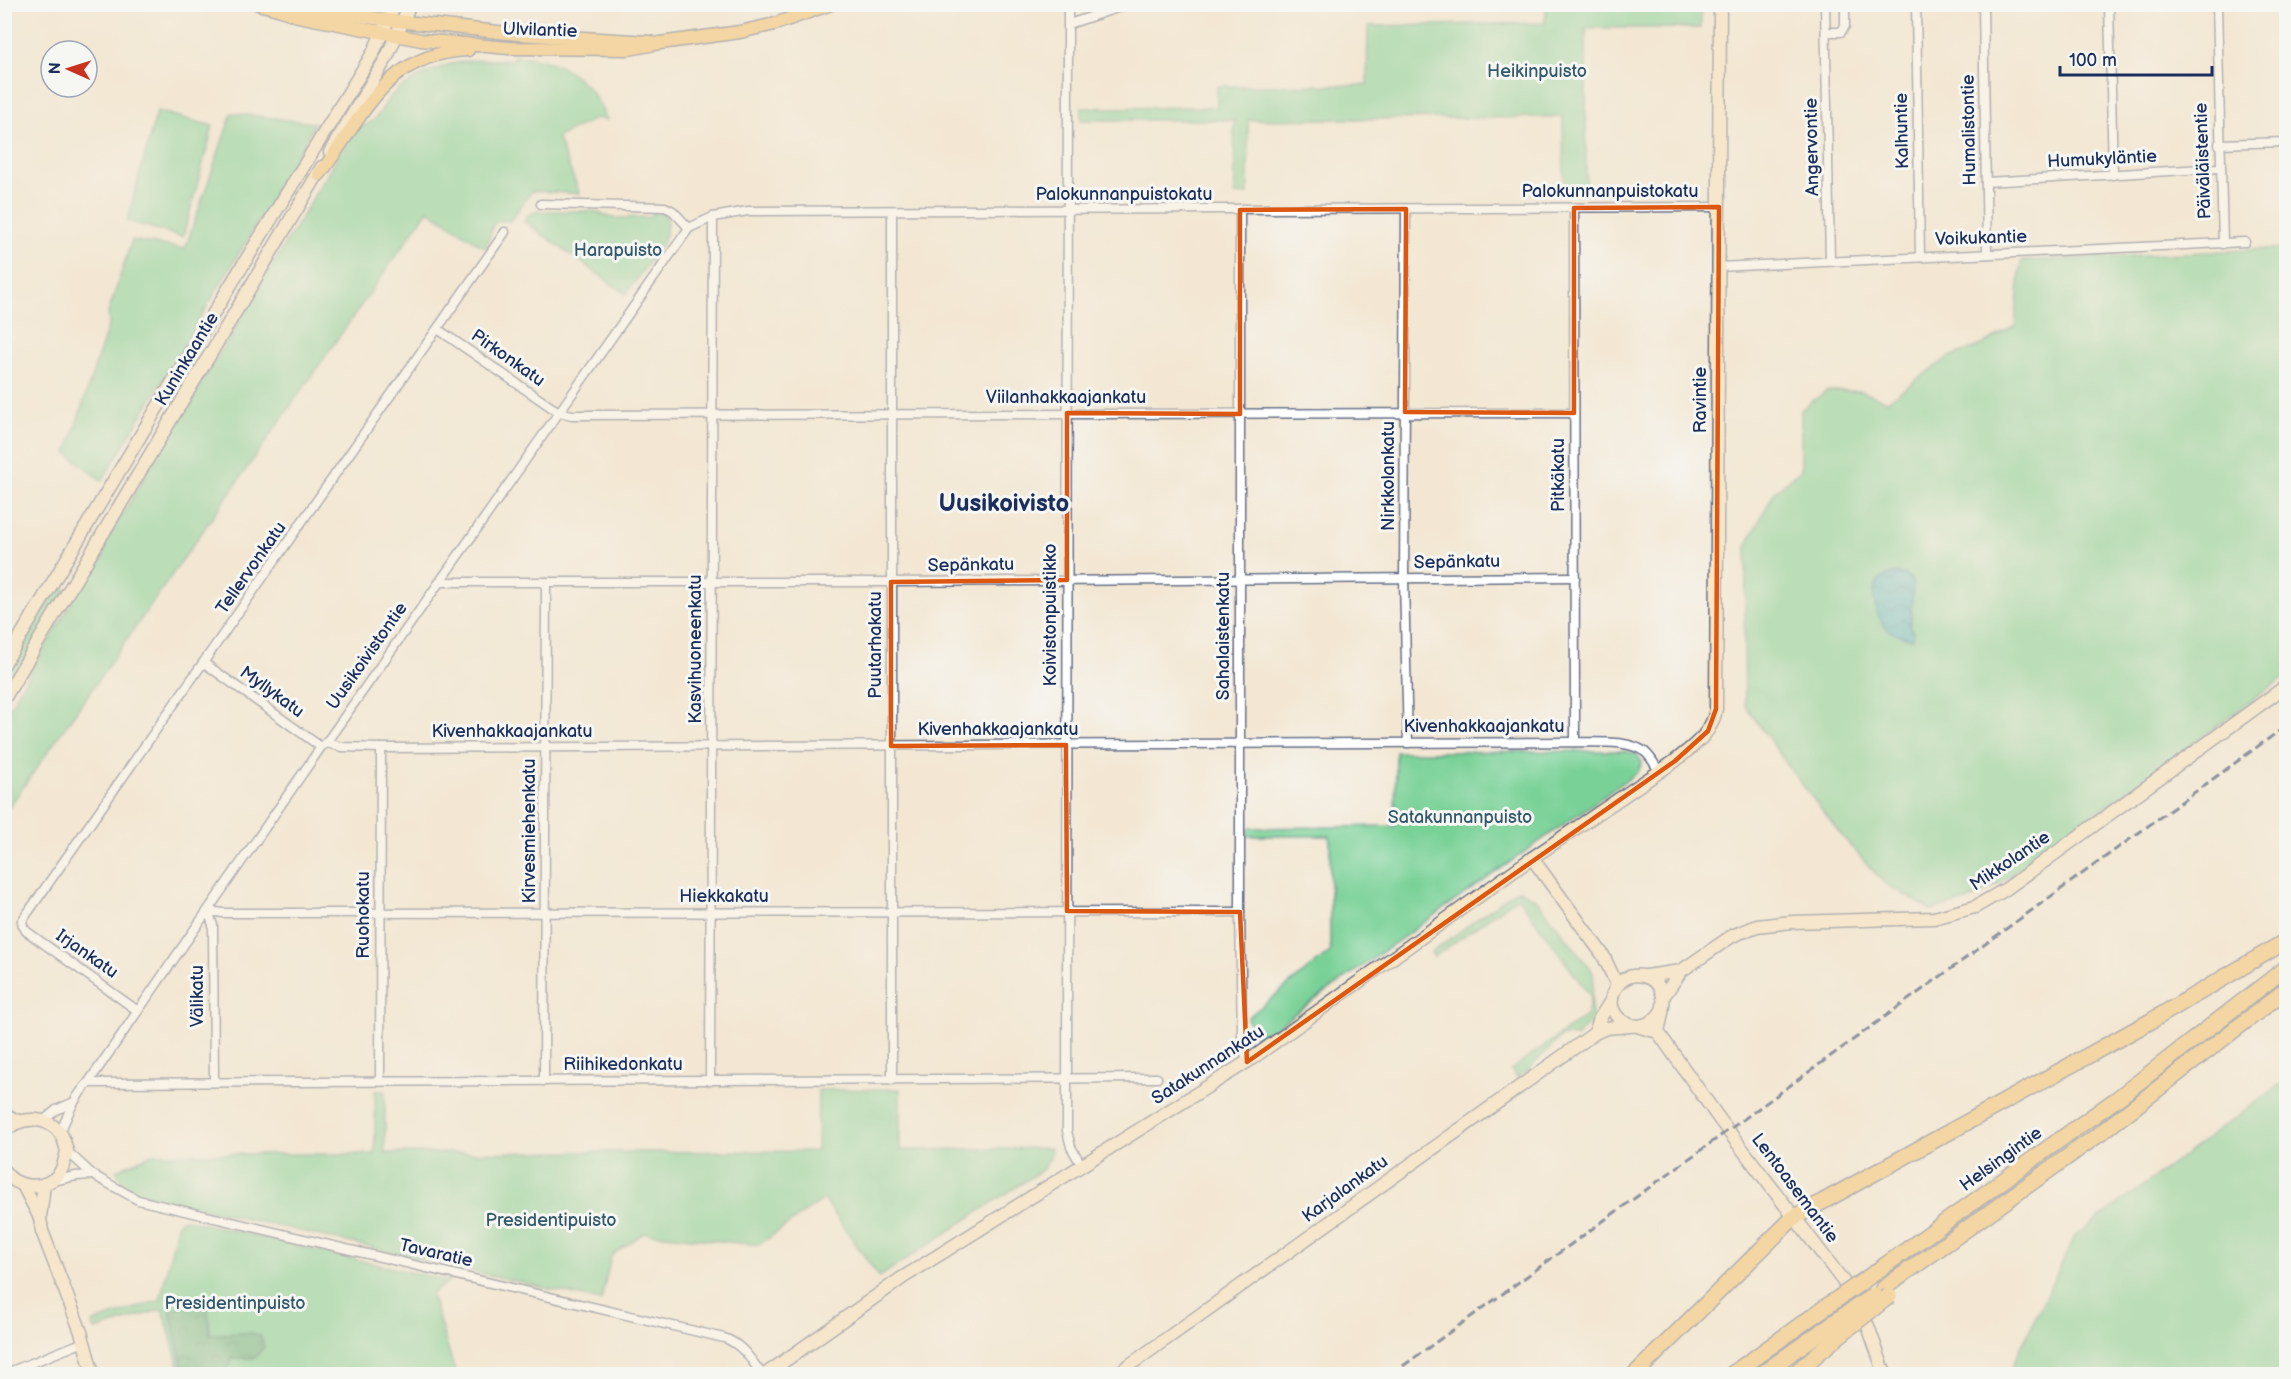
<svg xmlns="http://www.w3.org/2000/svg" width="2291" height="1379" viewBox="0 0 2291 1379" font-family="'Balsamiq Sans',sans-serif">
	<style>
		.green { fill: #79d197; stroke: #4a807a; stroke-width: 1.5; fill-rule: evenodd }
		.forest { fill: url(#forest-crowns); stroke: #3e716f; stroke-width: 1.5 }
		.water { fill: url(#water-waves); stroke: #2e708e; stroke-width: 1.5 }
		.lines { fill: none; stroke-linecap: round; stroke-linejoin: round }
		.street-casing { stroke: #676f87; stroke-width: 11 }
		.secondary-casing { stroke: #676f87; stroke-width: 15 }
		.primary-casing { stroke: #676f87; stroke-width: 15 }
		.highway-casing { stroke: #676f87; stroke-width: 18 }
		.street { stroke: #fff; stroke-width: 8 }
		.secondary { stroke: #fbe6c3; stroke-width: 12 }
		.primary { stroke: #f4c16a; stroke-width: 12 }
		.highway { stroke: #f4c16a; stroke-width: 15 }
		.rail { stroke: #1b2f5e; stroke-width: 3; stroke-dasharray: 9 4.5; stroke-linecap: butt }
		.highway-bridge-casing { stroke: #676f87; stroke-width: 18; stroke-linecap: butt }
		.highway-bridge { stroke: #f4c16a; stroke-width: 15 }
		.marked { fill: none; stroke: #de5710; stroke-width: 4.5; stroke-linejoin: round }
		.labels { text-anchor: middle; dominant-baseline: central; stroke-width: 6; stroke-linejoin: round; paint-order: stroke }
		.street-label { font-size: 18px; fill: #1b2f5e; stroke: #f6f6f2 }
		.park-label { font-size: 18px; fill: #32586c; stroke: #f6f6f2 }
		.district-label { font-size: 24px; font-weight: bold; fill: #1b2f5e; stroke: #f6f6f2 }
	</style>
	<defs>
		<pattern id="forest-crowns" width="20" height="18" patternUnits="userSpaceOnUse" patternTransform="scale(1.5)"><rect width="20" height="18" fill="#62b380"/><path d="M2 6a3 3 0 1 1 6 0M12 15a3 3 0 1 1 6 0" fill="none" stroke="#50926c"/></pattern>
		<pattern id="water-waves" width="16" height="10" patternUnits="userSpaceOnUse" patternTransform="scale(1.5)"><rect width="16" height="10" fill="#42b0bf"/><path d="M0 5q4-4 8 0t8 0" fill="none" stroke="#36909e"/></pattern>
	</defs>
	<rect width="100%" height="100%" fill="#f6f6f2"/>
	<filter id="ink" filterUnits="userSpaceOnUse"><feTurbulence type="fractalNoise" baseFrequency=".0167" numOctaves="2"/><feDisplacementMap in="SourceGraphic" scale="12" xChannelSelector="R" yChannelSelector="G"/><feConvolveMatrix kernelMatrix="1 2 1 2 8 2 1 2 1" color-interpolation-filters="sRGB"/></filter>
	<filter id="wash" filterUnits="userSpaceOnUse"><feTurbulence type="fractalNoise" baseFrequency=".008" numOctaves="4" result="noise"/><feDisplacementMap in="SourceGraphic" scale="24" xChannelSelector="R" yChannelSelector="G"/><feGaussianBlur stdDeviation="1.35" result="paint"/><feColorMatrix in="noise" values="0 0 0 0 0 0 0 0 0 0 0 0 0 0 0 0 0 1.4 0 .05"/><feComposite in="paint" operator="in"/></filter>
	<g filter="url(#wash)">
		<rect width="100%" height="100%" fill="#f3e7d3"/>
		<g class="green">
			<polygon points="1546,5 1701,5 1701,28 1586,28 1586,193 1564,193 1563,117 1248,120 1248,194 1235,195 1234,120 1081,120 1082,108 1217,107 1217,86 1367,85 1368,26 1545,23"/>
			<path d="M513,56c46,1 76,21 94,64l-10,-2 -40,19 23,57 -48,-3 -22,30c-25,-4 -15,13 -25,27l-57,-38 -423,603v-98l85,-144 4,2 10,-17 -3,-3 11,-22 236,-391 11,-13c18,-3 22,-19 32,-31 6,-7 16,-12 23,-16 36,-21 58,-21 98,-20z"/>
			<polygon points="157,111 213,126 183,237 127,221"/>
			<polygon points="232,113 315,123 293,164 102,481 67,453 109,323 108,313 132,240 185,249"/>
			<polygon points="538,211 594,211 613,218 650,217 655,211 663,213 667,218 666,235 662,244 626,294 524,221 528,215"/>
			<path d="M2286,248v428l-286,207 -33,18 -36,9 -47,-27 -42,-47 -51,-66 -46,-65 -1,-64 3,-97 28,-53 26,-21v-60l25,-19h34l27,10 62,-44 35,-13 31,-18 6,-65zM1873,591l39,20 -2,16z"/>
			<polygon points="61,580 59,585 66,590 5,693 5,674"/>
			<polygon points="1624,751 1637,754 1642,763 1638,772 1256,1041 1247,1018 1330,952 1330,836 1247,836 1247,828 1395,826 1396,752"/>
			<path d="M1520,890l16,9 57,73c3,15 -6,34 1,46l-18,19 -8,-2 -7,2 -36,36 -8,5 -6,-8 76,-55 4,-18 -73,-100 -84,60 -3,-4 84,-62z"/>
			<polygon points="2286,1080 2286,1374 2008,1374 2075,1236"/>
			<polygon points="900,1089 900,1150 1051,1148 1050,1158 1042,1170 879,1277 824,1199 759,1245 644,1233 611,1256 601,1301 127,1191 116,1170 152,1154 375,1154 375,1091 385,1091 385,1153 817,1151 818,1090"/>
			<polygon points="184,1219 449,1281 431,1294 456,1374 181,1374 163,1309 95,1330 92,1323 160,1300 178,1222"/>
		</g>
		<polygon class="forest" points="207,1299 210,1334 250,1333 260,1335 264,1346 255,1358 232,1358 228,1374 184,1374 170,1311"/>
		<path class="water" d="M1896,573l8,1 7,4 2,9 -3,40 3,5 -1,7c-11,-3 -23,-5 -29,-15 -12,-19 -16,-47 13,-51z"/>
	</g>
	<g filter="url(#ink)">
		<g class="lines">
			<g class="street-casing">
				<g id="street">
					<polyline points="1068,4 1067,1131 1071,1147 1082,1166"/>
					<polyline points="1825,4 1830,261"/>
					<polyline points="1916,4 1920,257"/>
					<polyline points="1983,4 1987,254"/>
					<polyline points="2109,4 2113,175"/>
					<polyline points="2217,4 2223,244"/>
					<polyline points="1069,24 1129,4"/>
					<polyline points="1826,32 1841,32 1845,26 1845,4"/>
					<polyline points="2219,144 2286,142"/>
					<polyline points="1986,182 2219,168"/>
					<polyline points="541,204 665,207 673,211 689,228 713,217 748,211 1719,207"/>
					<polyline points="1574,208 1575,742"/>
					<polyline points="1406,209 1404,580 1408,743"/>
					<polyline points="1240,210 1240,912 1242,1039 1247,1062"/>
					<polyline points="1718,267 2245,242"/>
					<polyline points="439,330 551,407 559,412 572,415 1574,413"/>
					<polyline points="440,582 891,582 1575,577"/>
					<polyline points="204,663 321,747"/>
					<path d="M326,743l16,4 39,1 1194,-6c21,1 52,-3 70,10 6,5 10,13 14,19"/>
					<polyline points="138,1011 26,931 23,926 22,921 505,232"/>
					<polyline points="892,1080 892,211"/>
					<polyline points="380,1081 381,748"/>
					<polyline points="544,1081 546,582"/>
					<polyline points="710,1081 713,217"/>
					<polyline points="214,1082 213,925 208,911 223,913 1240,912"/>
					<polyline points="88,1083 1157,1078"/>
					<polyline points="43,1121 56,1110 72,1103"/>
					<path d="M60,1133c8,-19 14,-35 28,-50l233,-336 5,-4 363,-515"/>
					<path d="M67,1151l26,24 45,25 586,138c18,6 27,22 38,36"/>
					<polyline points="52,1181 76,1176 93,1175"/>
					<polyline points="4,1374 84,1342"/>
				</g>
			</g>
			<g class="secondary-casing">
				<g id="secondary">
					<polyline points="330,152 387,57 410,4"/>
					<polyline points="4,664 227,291 373,53 395,4"/>
					<polyline points="4,699 322,167"/>
					<polyline points="1532,858 1603,955 1617,985"/>
					<polyline points="1646,976 1681,971"/>
					<polyline points="1663,997 1681,971 1732,936 1757,926 1792,922 1934,918 1975,907 2006,889 2286,686"/>
					<polyline points="1640,1027 1658,1032 1720,1120 1843,1281 1868,1326 1885,1374"/>
					<path d="M1658,1032c2,-11 7,-25 5,-36 -5,-22 -33,-28 -46,-10 -21,29 24,59 45,24"/>
					<polyline points="1595,1033 1600,1018 1612,999"/>
					<polyline points="4,1115 19,1121"/>
					<path d="M4,1133c14,-17 42,-18 56,0 4,5 5,12 7,18 -2,7 -3,16 -8,23 -14,17 -43,15 -55,-3"/>
					<polyline points="44,1184 40,1218 42,1231 81,1332 93,1374"/>
					<polyline points="23,1185 40,1218"/>
					<path d="M766,1374l136,-96 345,-216 285,-204 143,-97c18,-15 37,-27 41,-52l4,-705"/>
					<polyline points="1117,1374 1595,1033 1606,1028 1630,1026"/>
				</g>
			</g>
			<g class="primary-casing">
				<g id="primary">
					<polyline points="258,4 278,9 298,16 421,40 508,48 629,49 660,43 740,32 775,24 831,4"/>
					<polyline points="282,8 300,7 388,20 517,34 650,42"/>
					<path d="M319,175c44,-57 65,-122 149,-125"/>
				</g>
			</g>
			<g class="highway-casing">
				<g id="highway">
					<polyline points="1873,1274 2118,1098 2286,968"/>
					<polyline points="1884,1288 2098,1135 2286,990"/>
					<polyline points="1635,1374 1793,1218 2151,1021 2286,941"/>
					<polyline points="1732,1374 1820,1311"/>
					<polyline points="1762,1374 1829,1326"/>
					<polyline points="1794,1374 1836,1338"/>
				</g>
			</g>
			<use href="#street" class="street"/>
			<use href="#secondary" class="secondary"/>
			<use href="#primary" class="primary"/>
			<use href="#highway" class="highway"/>
			<polyline class="rail" points="1392,1374 2286,726"/>
			<g class="highway-bridge-casing">
				<g id="highway-bridge">
					<polyline points="1820,1311 1873,1274"/>
					<polyline points="1829,1326 1874,1295"/>
					<polyline points="1836,1338 1889,1296"/>
				</g>
			</g>
			<use href="#highway-bridge" class="highway-bridge"/>
		</g>
	</g>
	<path d="M0 0H2291V1379H0ZM1719,207l-3,502 -8,22 -33,30 -428,301 -7,-150 -173,-1 -1,-166 -175,1v-164l176,-2v-167l173,1v-204l166,-1 -1,203 169,1v-205z" fill="#f3e7d3" fill-opacity=".55" fill-rule="evenodd"/>
	<path class="marked" d="M1719,207l-3,502 -8,22 -33,30 -428,301 -7,-150 -173,-1 -1,-166 -175,1v-164l176,-2v-167l173,1v-204l166,-1 -1,203 169,1v-205z"/>
	<g class="labels">
		<g class="street-label">
			<text transform="translate(540 30) rotate(2)">Ulvilantie</text>
			<text transform="translate(1969 130) rotate(-91)">Humalistontie</text>
			<text transform="translate(1902 131) rotate(-91)">Kalhuntie</text>
			<text transform="translate(1812 147) rotate(-91)">Angervontie</text>
			<text transform="translate(2102 159) rotate(-3)">Humukyläntie</text>
			<text transform="translate(2203 161) rotate(-92)">Päiväläistentie</text>
			<text x="1610" y="191">Palokunnanpuistokatu</text>
			<text x="1124" y="194">Palokunnanpuistokatu</text>
			<text transform="translate(1981 238) rotate(-2)">Voikukantie</text>
			<text transform="translate(508 358) rotate(35)">Pirkonkatu</text>
			<text transform="translate(187 359) rotate(-59)">Kuninkaantie</text>
			<text x="1066" y="397">Viilanhakkaajankatu</text>
			<text transform="translate(1700 400) rotate(-90)">Ravintie</text>
			<text transform="translate(1558 475) rotate(-90)">Pitkäkatu</text>
			<text transform="translate(1388 476) rotate(-90)">Nirkkolankatu</text>
			<text transform="translate(1457 562) rotate(-1)">Sepänkatu</text>
			<text transform="translate(971 565) rotate(-1)">Sepänkatu</text>
			<text transform="translate(251 568) rotate(-55)">Tellervonkatu</text>
			<text transform="translate(1050 615) rotate(-90)">Koivistonpuistikko</text>
			<text transform="translate(1223 636) rotate(-90)">Sahalaistenkatu</text>
			<text transform="translate(875 645) rotate(-90)">Puutarhakatu</text>
			<text transform="translate(695 649) rotate(-90)">Kasvihuoneenkatu</text>
			<text transform="translate(367 656) rotate(-55)">Uusikoivistontie</text>
			<text transform="translate(272 692) rotate(36)">Myllykatu</text>
			<text x="1484" y="726">Kivenhakkaajankatu</text>
			<text x="998" y="729">Kivenhakkaajankatu</text>
			<text x="512" y="731">Kivenhakkaajankatu</text>
			<text transform="translate(529 831) rotate(-90)">Kirvesmiehenkatu</text>
			<text transform="translate(2010 861) rotate(-34)">Mikkolantie</text>
			<text x="724" y="896">Hiekkakatu</text>
			<text transform="translate(363 915) rotate(-90)">Ruohokatu</text>
			<text transform="translate(87 954) rotate(35)">Irjankatu</text>
			<text transform="translate(197 996) rotate(-90)">Välikatu</text>
			<text x="623" y="1064">Riihikedonkatu</text>
			<text transform="translate(1208 1065) rotate(-33)">Satakunnankatu</text>
			<text transform="translate(2001 1159) rotate(-36)">Helsingintie</text>
			<text transform="translate(1795 1188) rotate(53)">Lentoasemantie</text>
			<text transform="translate(1345 1189) rotate(-36)">Karjalankatu</text>
			<text transform="translate(436 1253) rotate(13)">Tavaratie</text>
		</g>
		<g class="park-label">
			<text x="1537" y="71">Heikinpuisto</text>
			<text x="618" y="250">Harapuisto</text>
			<text x="1460" y="817">Satakunnanpuisto</text>
			<text x="551" y="1220">Presidentipuisto</text>
			<text x="235" y="1303">Presidentinpuisto</text>
		</g>
		<g class="district-label">
			<text x="1004" y="503">Uusikoivisto</text>
		</g>
	</g>
	<rect width="2291" height="1379" fill="none" stroke="#f6f6f2" stroke-width="24"/>
	<g transform="translate(69 69) rotate(273)"><circle r="28" fill="#f6f6f2" stroke="#9ea6b7" stroke-width="1.5"/>
	<path d="M0-4.5L10 22L0 15L-10 22Z" fill="#c8321e"/>
	<text y="-9" font-size="16" font-weight="bold" text-anchor="middle" fill="#1b2f5e">N</text>
	</g>
	<path d="M2060 66v9h152v-9" fill="none" stroke="#1b2f5e" stroke-width="3"/>
	<text x="2069" y="66" font-size="18" fill="#1b2f5e" stroke="#f6f6f2" stroke-width="4.5" paint-order="stroke">100 m</text>
</svg>
